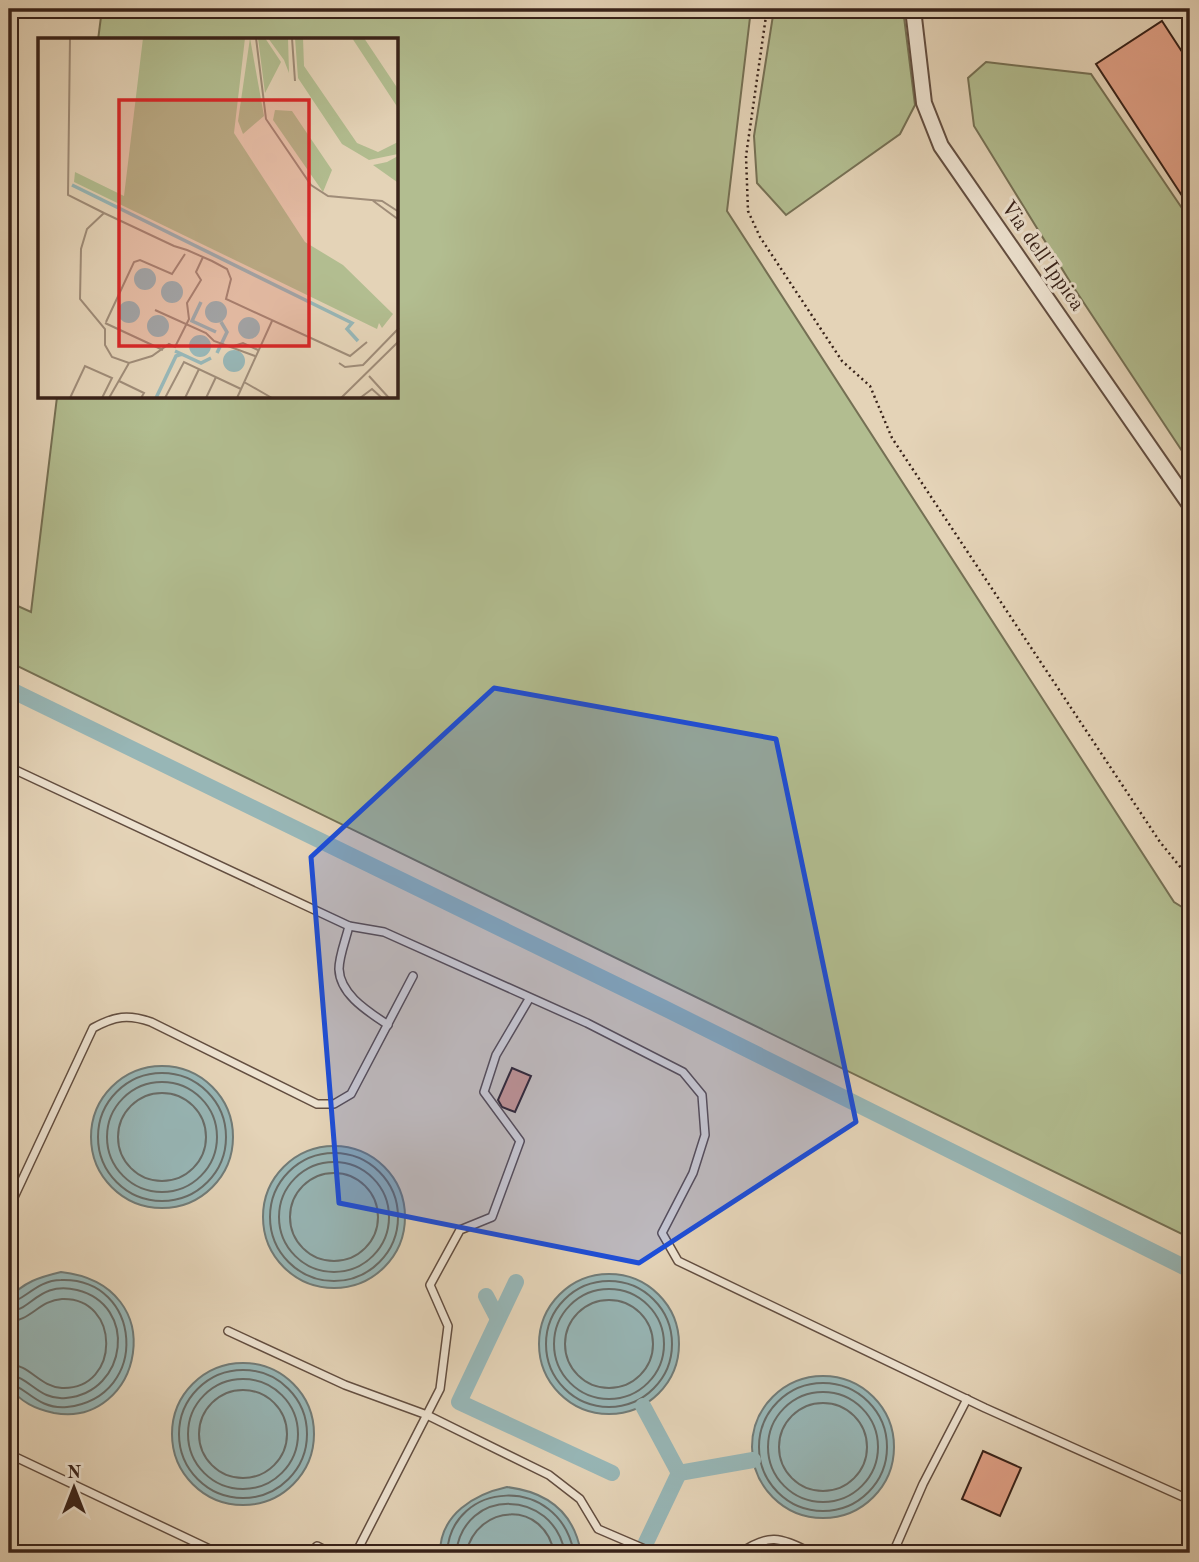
<svg xmlns="http://www.w3.org/2000/svg" width="1199" height="1562" viewBox="0 0 1199 1562" font-family="'Old Standard TT',serif">
	<style>
		.green { fill: #b2bd90; stroke: #757054; stroke-width: 2 }
		.water { fill: #97b6b6; stroke: #717b77; stroke-width: 2 }
		.lines { fill: none; stroke-linecap: round; stroke-linejoin: round }
		.shore { stroke: #686c68; stroke-width: 2 }
		.canal { stroke: #97b6b6; stroke-width: 16 }
		.building { fill: #e0a086; stroke: #382219; stroke-width: 2 }
		.lane-casing { stroke: #634e40; stroke-width: 10 }
		.street-casing { stroke: #634e40; stroke-width: 18 }
		.path { stroke: #382219; stroke-width: 2.5; stroke-dasharray: 2 3.5; stroke-linecap: butt }
		.lane { stroke: #ede2d0; stroke-width: 7 }
		.street { stroke: #ede2d0; stroke-width: 14 }
		.marked { fill: #1d4ed8; fill-opacity: 0.2; stroke: #1d4ed8; stroke-width: 5; stroke-linejoin: round }
		.labels { text-anchor: middle; dominant-baseline: central; stroke-width: 6; stroke-linejoin: round; paint-order: stroke }
		.street-label { font-size: 21px; fill: #382219; stroke: #ede2d0 }
		.inset-river { fill: none; stroke: #97b6b6; stroke-width: 3.5 }
		.inset-road { fill: none; stroke: #9f8c78; stroke-width: 2 }
		.view { fill: #d62828; fill-opacity: 0.15; stroke: #d62828; stroke-width: 3.5 }
		.inset-edge { fill: none; stroke: #382219; stroke-width: 3.5 }
	</style>
	<rect width="100%" height="100%" fill="#e4d3b7"/>
	<filter id="stains"><feTurbulence type="fractalNoise" baseFrequency=".00286" numOctaves="4"/><feColorMatrix values="0 0 0 0 .2 0 0 0 0 .09 0 0 0 0 .02 0 0 0 .5 -.17"/></filter>
	<radialGradient id="worn" r=".72"><stop offset=".6" stop-color="#630" stop-opacity="0"/><stop offset="1" stop-color="#630" stop-opacity=".3"/></radialGradient>
	<g class="green">
		<polygon points="102,9 751,9 727,211 1174,902 1190,912 1190,1238 9,662 9,602 31,612 57,397 397,397 397,40 98,40"/>
		<polygon points="774,9 903,9 915,105 900,134 786,215 757,183 754,136"/>
		<polygon points="986,62 1091,74 1190,220 1190,463 1072,285 974,126 968,78"/>
	</g>
	<g class="water">
		<circle cx="162" cy="1137" r="71"/>
		<circle cx="334" cy="1217" r="71"/>
		<path d="M61,1272c114,13 80,157 -7,141 -19,-4 -33,-11 -45,-26v-88c14,-17 31,-22 52,-27z"/>
		<circle cx="609" cy="1344" r="70"/>
		<circle cx="243" cy="1434" r="71"/>
		<circle cx="823" cy="1447" r="71"/>
		<path d="M507,1487c41,5 67,25 74,66h-141c0,-39 35,-59 67,-66z"/>
	</g>
	<g class="lines">
		<g class="shore">
			<circle cx="162" cy="1137" r="64"/>
			<circle cx="162" cy="1137" r="55"/>
			<circle cx="162" cy="1137" r="44"/>
			<circle cx="334" cy="1217" r="64"/>
			<circle cx="334" cy="1217" r="55"/>
			<circle cx="334" cy="1217" r="44"/>
			<circle cx="609" cy="1344" r="63"/>
			<circle cx="609" cy="1344" r="55"/>
			<circle cx="609" cy="1344" r="44"/>
			<path d="M9,1303c15,-2 28,-23 52,-23 81,-3 91,117 6,127 -30,3 -42,-22 -58,-23"/>
			<path d="M9,1312c23,-2 30,-31 68,-22 61,15 51,102 -11,108 -27,3 -37,-22 -57,-23"/>
			<path d="M9,1322c21,-1 31,-22 53,-23 59,-2 59,91 0,89 -22,-1 -32,-23 -53,-24"/>
			<circle cx="243" cy="1434" r="64"/>
			<circle cx="243" cy="1434" r="55"/>
			<circle cx="823" cy="1447" r="64"/>
			<circle cx="243" cy="1434" r="44"/>
			<circle cx="823" cy="1447" r="55"/>
			<circle cx="823" cy="1447" r="44"/>
			<path d="M447,1553c4,-73 112,-80 127,0"/>
			<path d="M456,1553c8,-66 97,-65 109,0"/>
			<path d="M466,1553c12,-51 79,-52 88,0"/>
		</g>
		<g class="canal">
			<polyline points="9,689 664,1008 1190,1270"/>
			<polyline points="516,1282 459,1402 612,1473"/>
			<polyline points="486,1296 498,1319"/>
			<polyline points="679,1473 753,1460"/>
			<polyline points="641,1553 679,1473 643,1406"/>
		</g>
	</g>
	<g class="building">
		<polygon points="1162,21 1190,64 1190,208 1096,64"/>
		<polygon points="512,1068 531,1076 515,1112 502,1107 498,1100"/>
		<polygon points="983,1451 1021,1468 1000,1516 962,1499"/>
	</g>
	<g class="lines">
		<g class="lane-casing">
			<g id="lane">
				<polyline points="9,767 349,926 384,932 587,1023 683,1072 702,1095 705,1135 693,1173 662,1233 678,1261 985,1408 1190,1500"/>
				<path d="M349,926c-3,13 -10,30 -10,43 1,26 30,43 49,56"/>
				<path d="M9,1208l84,-180c22,-12 35,-14 58,-6l166,82h17l17,-10 62,-118"/>
				<polyline points="228,1331 345,1385 427,1415 549,1475 580,1499 598,1529 654,1553"/>
				<polyline points="9,1454 218,1553"/>
				<polyline points="310,1553 317,1546 331,1553"/>
				<polyline points="356,1553 440,1389 448,1326 430,1285 460,1230 492,1217 520,1141 484,1092 496,1055 529,999"/>
				<path d="M740,1553c31,-21 40,-15 72,0"/>
				<polyline points="893,1553 923,1484 967,1399"/>
			</g>
		</g>
		<g class="street-casing">
			<polyline id="street" points="913,9 924,103 941,146 1190,505"/>
		</g>
		<polyline class="path" points="767,9 746,156 748,211 760,237 842,361 870,386 892,438 1160,842 1190,879"/>
		<use href="#lane" class="lane"/>
		<use href="#street" class="street"/>
	</g>
	<path class="marked" d="M494,688l282,51 80,383 -217,141 -300,-60 -28,-346z"/>
	<g class="labels">
		<g class="street-label">
			<text transform="translate(1042 256) rotate(55)">Via dell'Ippica</text>
		</g>
	</g>
	<g transform="translate(38 38)">
		<rect width="360" height="360" fill="#e4d3b7"/>
		<path d="M105,0h102l-11,95 71,109 38,23 50,49 -11,14 -3,-5 -2,6 -303,-147 1,-10 49,24zM212,0l14,78 -21,18 -5,-13zM220,0h7l16,24 -16,31zM230,0h20l1,35 -5,-13zM257,0h8l1,28 53,77 21,9 20,-10v12l-29,6 -27,-16 -44,-66zM314,0h12l34,51v19zM237,72l17,1 40,59 -9,22 -50,-72zM360,118l-1,26 -24,-17 14,-3z" fill="#b2bd90"/>
		<path d="M96 241a11 11 0 1 1 22 0a11 11 0 1 1-22 0ZM123 254a11 11 0 1 1 22 0a11 11 0 1 1-22 0ZM80 274a11 11 0 1 1 22 0a11 11 0 1 1-22 0ZM167 274a11 11 0 1 1 22 0a11 11 0 1 1-22 0ZM109 288a11 11 0 1 1 22 0a11 11 0 1 1-22 0ZM200 290a11 11 0 1 1 22 0a11 11 0 1 1-22 0ZM151 308a11 11 0 1 1 22 0a11 11 0 1 1-22 0ZM185 323a11 11 0 1 1 22 0a11 11 0 1 1-22 0Z" fill="#97b6b6"/>
		<path class="inset-river" d="M34,147l280,138 -5,6 11,12M163,264l-9,19 24,11M137,313l26,12 10,-5M179,315l10,-21 -6,-10M118,360l20,-42 6,-2"/>
		<path class="inset-road" d="M32,0l-2,157 36,18M218,0l10,81 45,66 17,11 54,5 17,11M254,0l3,43M334,162l27,20M165,219l-7,15 5,8 -14,23 2,16 -14,28 -6,-3 -17,12 -23,7 -17,-6 -7,-12v-16l-25,-30 1,-50 6,-20 17,-16 70,33 13,4 25,11 15,8 4,10 -5,20 124,57 17,-14M117,272l51,23 8,8 41,15M68,284l28,-60 6,-2 32,14 13,-20M67,285l58,27M196,308l9,-3 15,7M301,325l6,4 18,-2 36,-37M331,338l20,22M81,343l25,12 -3,5M206,344l28,16M32,360l15,-32 27,12 -10,20M71,360l20,-35M127,360l19,-36 57,27M147,360l14,-29M168,360l10,-21M199,360l35,-77M303,360l58,-57M322,360l12,-9 10,9"/>
		<path class="view" d="M81,62h190v246h-190z"/>
		<rect width="360" height="360" class="inset-edge"/>
	</g>
	<rect width="1199" height="1562" fill="none" stroke="#e4d3b7" stroke-width="35"/>
	<rect x="10" y="10" width="1178" height="1541" fill="none" stroke="#382219" stroke-width="3.5"/>
	<rect x="18" y="18" width="1164" height="1527" fill="none" stroke="#382219" stroke-width="2"/>
	<g transform="translate(74 1488)" stroke="#ede2d0" stroke-width="5" paint-order="stroke">
	<path d="M0-5L12 26L0 18L-12 26Z" fill="#382219"/>
	<text y="-10" font-size="19" font-weight="bold" text-anchor="middle" fill="#382219">N</text>
	</g>
	<rect width="100%" height="100%" filter="url(#stains)"/>
	<rect width="100%" height="100%" fill="url(#worn)"/>
</svg>
